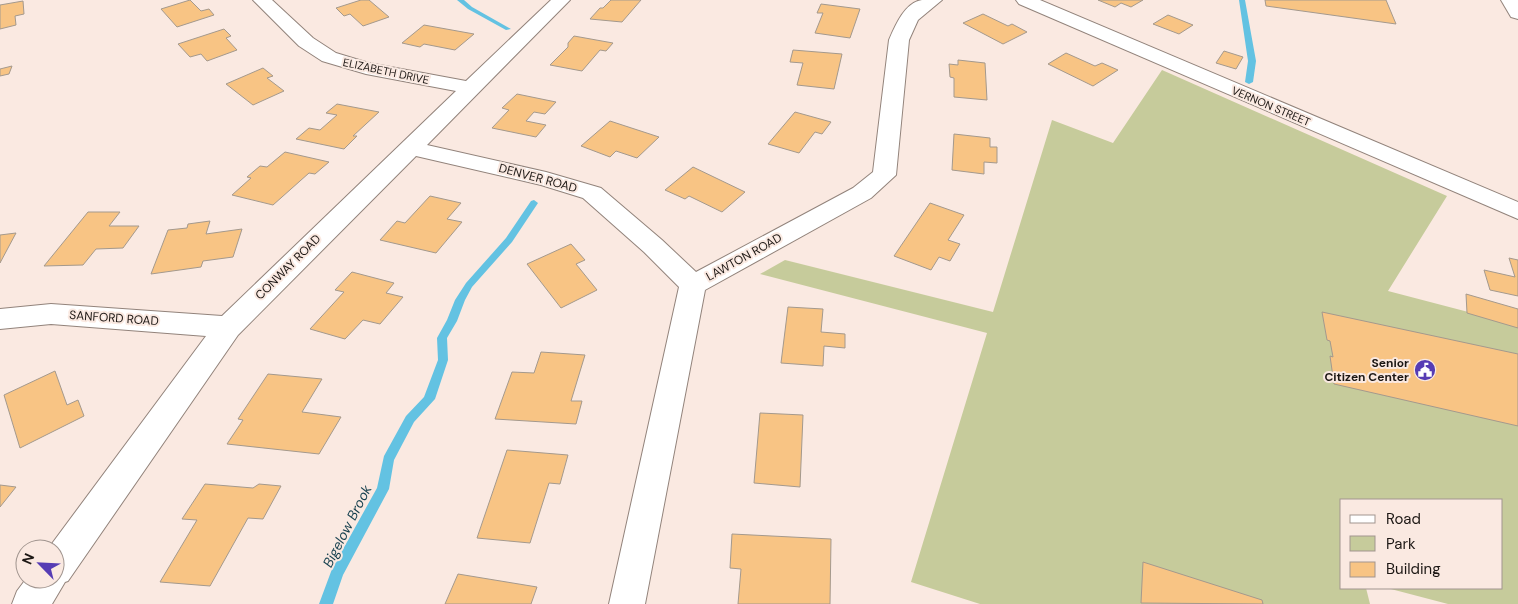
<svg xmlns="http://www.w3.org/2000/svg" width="1518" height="604" viewBox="0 0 1518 604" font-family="'DM Sans',sans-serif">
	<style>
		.green { fill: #c6cb9b }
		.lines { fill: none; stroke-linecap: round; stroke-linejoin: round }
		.stream { fill: #63c2e2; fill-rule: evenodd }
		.building { fill: #f8c484; stroke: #a4998d }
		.minor-casing { stroke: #92837b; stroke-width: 2 }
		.tertiary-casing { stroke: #92837b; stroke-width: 2 }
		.primary-casing { stroke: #92837b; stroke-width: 2 }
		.minor { fill: #fff; fill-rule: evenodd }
		.tertiary { fill: #fff; fill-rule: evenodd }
		.primary { fill: #fff; fill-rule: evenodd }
		.labels { text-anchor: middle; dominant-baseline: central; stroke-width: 4; stroke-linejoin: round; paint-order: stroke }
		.far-street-label { font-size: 11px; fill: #1c1714; stroke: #fae9e1 }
		.street-label { font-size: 12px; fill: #1c1714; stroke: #fae9e1 }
		.poi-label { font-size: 12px; font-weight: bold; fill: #1c1714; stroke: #fae9e1; text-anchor: end }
		.water-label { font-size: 14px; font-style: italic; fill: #143f4d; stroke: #fae9e1 }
	</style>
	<rect width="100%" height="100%" fill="#fae9e1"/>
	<polygon class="green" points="1162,70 1447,196 1388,291 1518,325 1518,604 1448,604 1387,588 1502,588 1502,500 1342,500 1342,588 1366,588 1370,604 980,604 911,582 987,333 760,274 785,260 993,312 1052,120 1113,143"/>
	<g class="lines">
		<g class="stream">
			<polygon points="457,0 464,0 472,7 511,29 506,30 468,9"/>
			<polygon points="1239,0 1245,0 1256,61 1253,82 1249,84 1245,82 1248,61"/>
			<polygon points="534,200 538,203 512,242 472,287 465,300 457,321 447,338 448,360 435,399 414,422 394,460 389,489 343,575 333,604 319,604 332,569 377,488 384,456 406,416 424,397 438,360 437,338 447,320 455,300 466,283 506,238 531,201"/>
		</g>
	</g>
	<g class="building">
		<polygon points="190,0 201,11 209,9 214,15 177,27 161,9"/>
		<polygon points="361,0 369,0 389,17 363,26 350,14 344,16 336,8"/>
		<polygon points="611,0 641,0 622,22 590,19 600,8 603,8"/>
		<polygon points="1098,0 1143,0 1131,7 1121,3 1115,7"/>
		<polygon points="1265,0 1386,0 1396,24 1266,6"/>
		<polygon points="23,1 24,14 15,16 16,25 0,29 0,5"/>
		<polygon points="821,4 860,9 850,38 815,33 823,13 817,13"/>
		<polygon points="983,14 1008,26 1012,24 1027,32 1003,44 963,23"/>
		<polygon points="1168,15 1193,25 1179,34 1153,24"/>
		<polygon points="424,25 474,34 455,50 424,44 420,47 402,43"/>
		<polygon points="224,29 231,36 226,38 237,50 207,61 201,54 190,57 178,44"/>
		<polygon points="574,36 613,43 606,51 600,50 582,71 550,65 568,47 568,43"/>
		<polygon points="793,50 842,54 834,89 797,85 803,63 790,62"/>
		<polygon points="1224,51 1243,57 1236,69 1216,63"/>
		<polygon points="1066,53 1095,66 1102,63 1118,70 1093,86 1048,64"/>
		<polygon points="958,60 985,63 987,100 954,97 954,78 950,77 949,64 958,65"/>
		<polygon points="12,66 9,74 0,76 0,69"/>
		<polygon points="263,68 273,76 267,78 284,91 253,105 226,84"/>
		<polygon points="517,94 556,102 545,114 534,112 526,121 546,125 536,137 492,128 509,110 502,108"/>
		<polygon points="337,104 379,112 353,136 357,136 344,149 296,139 309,128 320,130 337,115 326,113"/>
		<polygon points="795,112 831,122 822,134 815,132 799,153 768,144"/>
		<polygon points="610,121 659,137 637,158 616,151 610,157 581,146"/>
		<polygon points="954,134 990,138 990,147 997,147 997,163 984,162 984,174 952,170"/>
		<polygon points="285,152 329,162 315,174 309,173 273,205 232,195 251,178 247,177 260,166 267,167"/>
		<polygon points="693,167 745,192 722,212 689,196 685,199 665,190"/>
		<polygon points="430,196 461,203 447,219 462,222 436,253 380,240 397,221 405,223"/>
		<polygon points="930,203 964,215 948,240 960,244 950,261 939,257 931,270 894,256"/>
		<polygon points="88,212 120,212 109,226 139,226 123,248 96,249 83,265 44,266"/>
		<polygon points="210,221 206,234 242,229 233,257 203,261 201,267 151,274 168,230 187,228 188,224"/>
		<polygon points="16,233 0,263 0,235"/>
		<polygon points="571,244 585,260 576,264 597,290 561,308 527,264"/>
		<polygon points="1509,258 1518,260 1518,296 1490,290 1484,270 1515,277"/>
		<polygon points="352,272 394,283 386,293 403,297 380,324 363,320 345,339 310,329 344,292 335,290"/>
		<polygon points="1466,294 1518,309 1518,328 1467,313"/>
		<polygon points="788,307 823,309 821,332 845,334 845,348 824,346 823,366 781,363"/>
		<polygon points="1322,312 1518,354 1518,426 1334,384 1330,356 1333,357 1330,341 1327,340"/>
		<polygon points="541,352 585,355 571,401 582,401 576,424 495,419 512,372 534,373"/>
		<polygon points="55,371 67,405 78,400 84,416 20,448 4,395"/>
		<polygon points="268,374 322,379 302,412 341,417 319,454 227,444 243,420 238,419"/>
		<polygon points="760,413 803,415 800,487 754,483"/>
		<polygon points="507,450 568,455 560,484 549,483 530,543 477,538"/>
		<polygon points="205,484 253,488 259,484 281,486 263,519 248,518 210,586 160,582 197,520 182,519"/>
		<polygon points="0,485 16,487 0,507"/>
		<polygon points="732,534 831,539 830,604 738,604 741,569 730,568"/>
		<polygon points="1143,562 1262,600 1263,604 1141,603"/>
		<polygon points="458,574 537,587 531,604 445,604"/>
	</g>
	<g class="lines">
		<g class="minor-casing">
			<path id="minor" d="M253,0h19l41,38 23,15 33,10 97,18 85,-81h19l-143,145 119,27 55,16 61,52 34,32 157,-84 20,-16 16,-132c6,-14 16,-38 33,-40 6,0 13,0 20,0l-24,20 -9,20 -13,135 -25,23 -166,92 -60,314h-36l70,-317 -35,-35 -61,-54 -42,-13 -125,-29 -178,179 -170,246 -3,1 -13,22h-40l5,-13 9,-12h29v-30h-7l158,-213 -155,-12 -51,5v-20l51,-5 171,12 234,-225 -90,-17 -44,-13 -23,-15z"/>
		</g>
		<g class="tertiary-casing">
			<polygon id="tertiary" points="1016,0 1040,0 1518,202 1518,219 1019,4"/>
		</g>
		<g class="primary-casing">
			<polygon id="primary" points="1501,0 1518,0 1518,19 1511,17"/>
		</g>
		<use href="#minor" class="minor"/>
		<use href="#tertiary" class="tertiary"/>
		<use href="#primary" class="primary"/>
	</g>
	<defs>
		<g id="civic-disc" transform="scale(1.125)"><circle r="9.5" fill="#563cb4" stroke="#fae9e1"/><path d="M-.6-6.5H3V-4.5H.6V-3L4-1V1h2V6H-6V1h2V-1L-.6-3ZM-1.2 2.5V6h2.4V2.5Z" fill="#fff"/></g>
	</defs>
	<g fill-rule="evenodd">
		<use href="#civic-disc" x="1425" y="370"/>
	</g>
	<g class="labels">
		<g class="far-street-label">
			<text transform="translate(386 71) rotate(12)">ELIZABETH DRIVE</text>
			<text transform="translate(1271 106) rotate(23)">VERNON STREET</text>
		</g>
		<g class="street-label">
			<text transform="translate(538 178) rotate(15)">DENVER ROAD</text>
			<text transform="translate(744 257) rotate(-29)">LAWTON ROAD</text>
			<text transform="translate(288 267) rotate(-45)">CONWAY ROAD</text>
			<text transform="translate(114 318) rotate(4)">SANFORD ROAD</text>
		</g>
		<g class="poi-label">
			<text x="1409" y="363">Senior<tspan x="1409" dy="14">Citizen Center</tspan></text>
		</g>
		<g class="water-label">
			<text transform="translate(347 526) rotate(-63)">Bigelow Brook</text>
		</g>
	</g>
	<rect x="1340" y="499" width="162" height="90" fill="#fae9e1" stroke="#a1958f"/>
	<rect x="1350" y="515" width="25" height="8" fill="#ffffff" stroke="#a1958f"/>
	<text x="1386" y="524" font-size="15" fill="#1c1714">Road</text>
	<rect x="1350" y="536" width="25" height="15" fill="#c6cb9b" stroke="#a1958f"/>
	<text x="1386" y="549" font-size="15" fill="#1c1714">Park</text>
	<rect x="1350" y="562" width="25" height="15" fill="#f8c484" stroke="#a1958f"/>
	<text x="1386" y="574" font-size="15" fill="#1c1714">Building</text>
	<g transform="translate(40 564) rotate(294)"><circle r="24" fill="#fae9e1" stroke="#a1958f"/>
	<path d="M0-4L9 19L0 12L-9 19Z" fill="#563cb4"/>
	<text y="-8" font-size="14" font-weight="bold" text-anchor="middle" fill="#1c1714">N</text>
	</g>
</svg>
